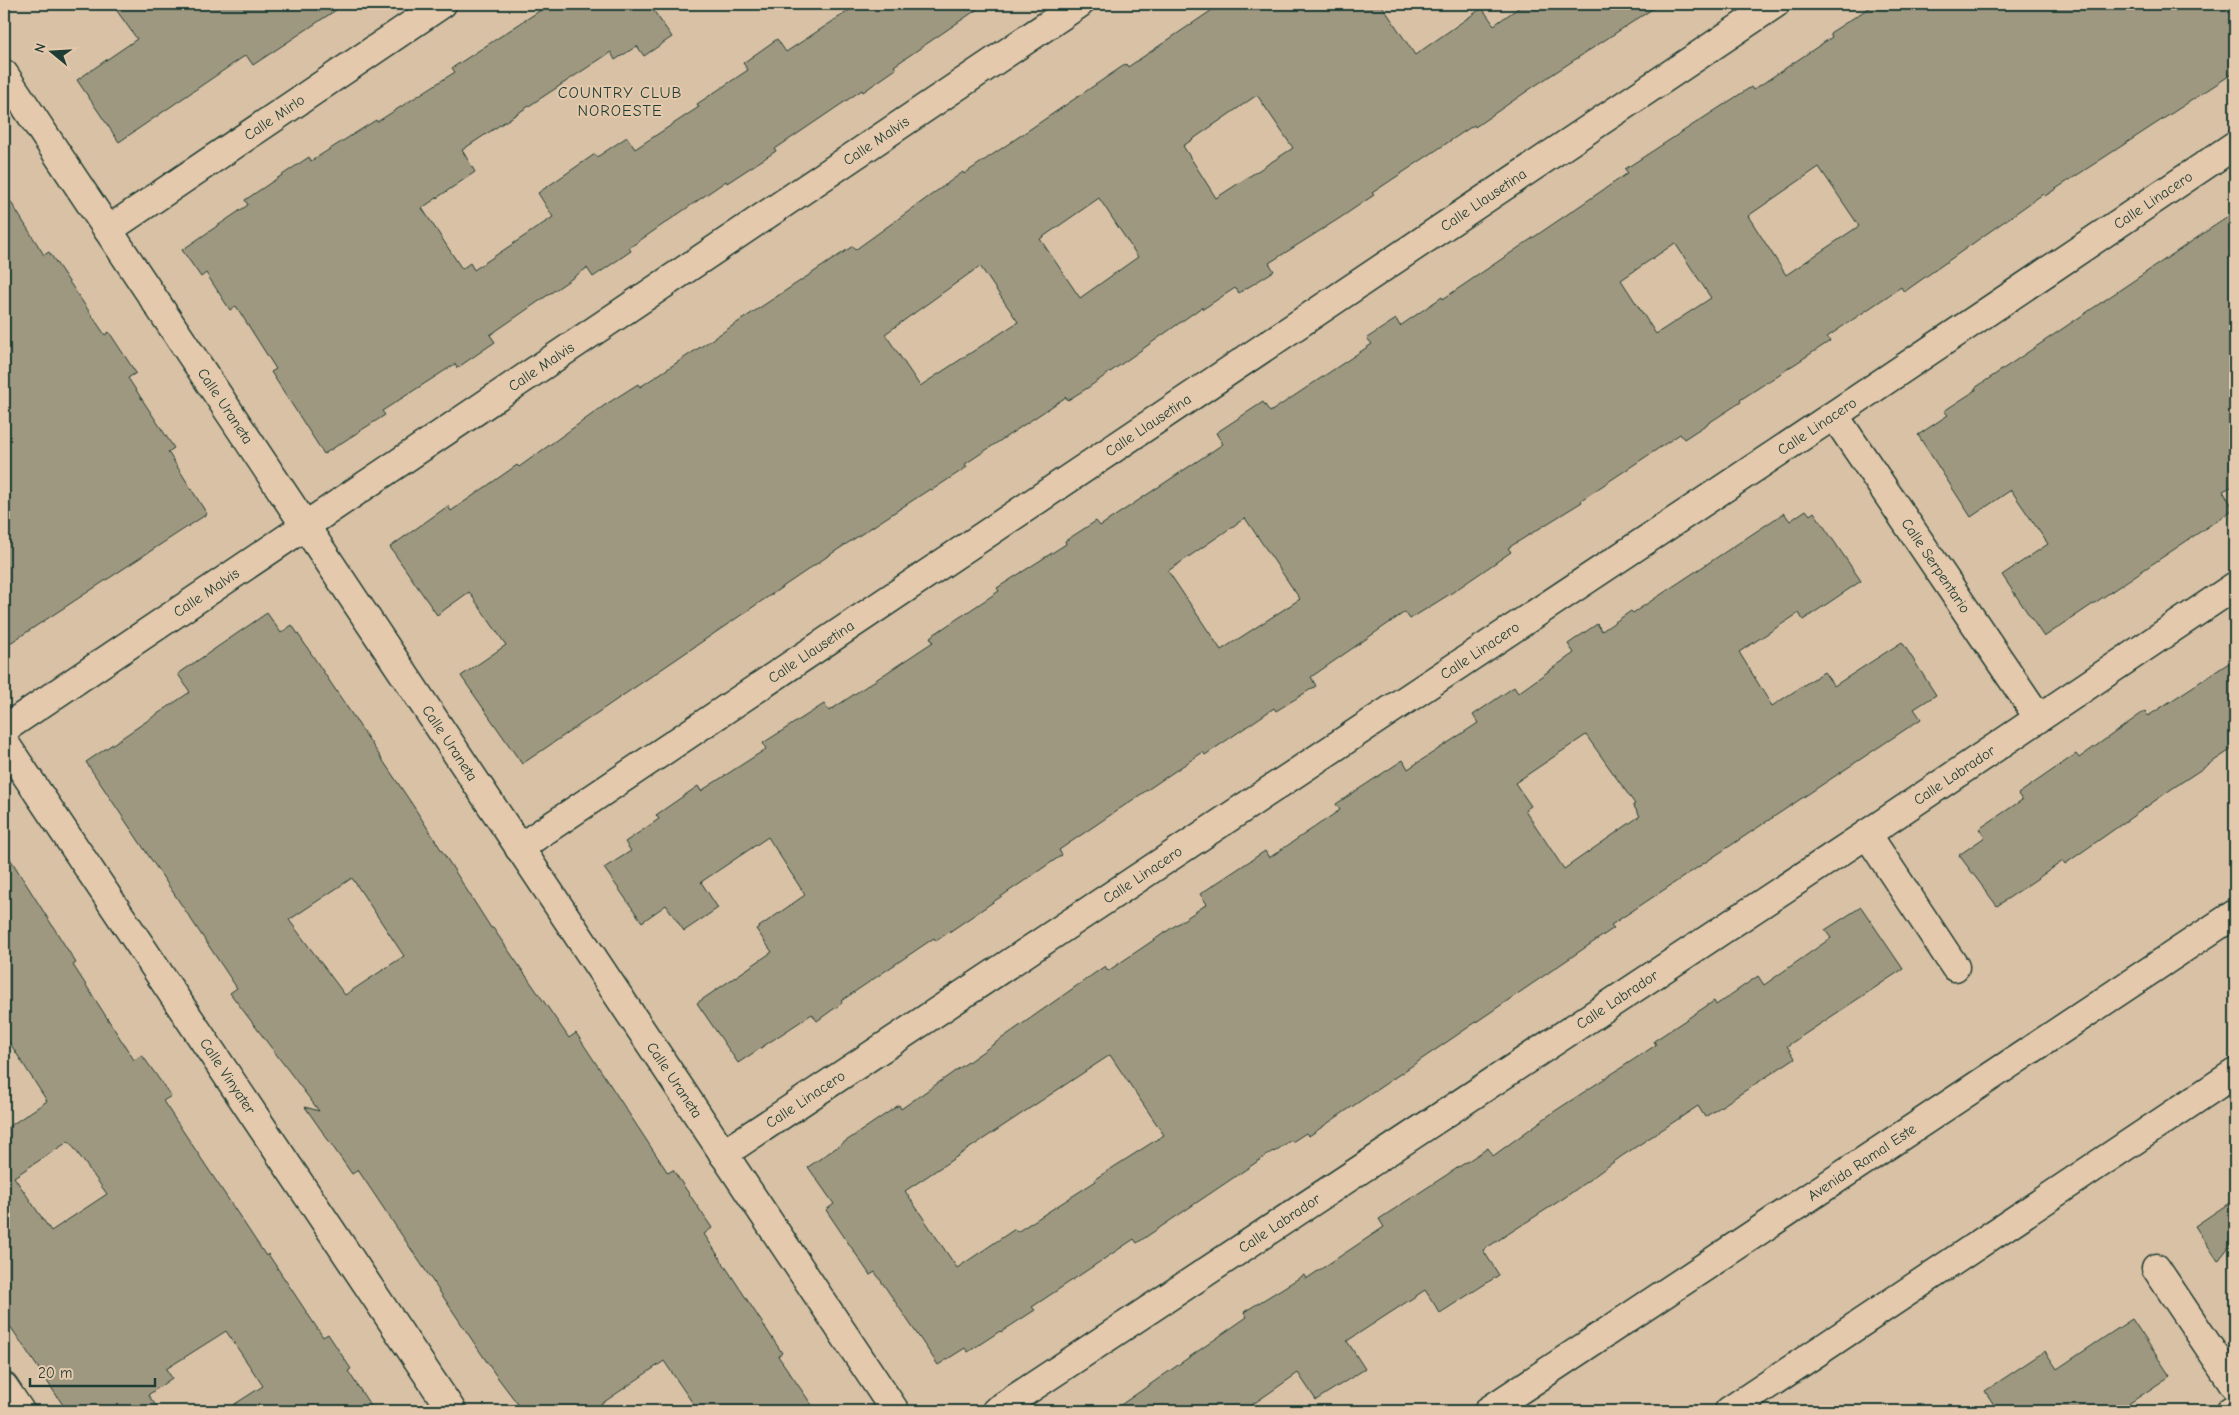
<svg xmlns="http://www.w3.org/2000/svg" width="2239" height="1415" viewBox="0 0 2239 1415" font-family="'Comic Neue',sans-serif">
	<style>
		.building { fill: #9f9881; stroke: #1f3d34; fill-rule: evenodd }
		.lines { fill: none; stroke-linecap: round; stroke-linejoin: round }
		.minor-casing { stroke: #1f3d34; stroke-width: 31 }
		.primary-casing { stroke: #1f3d34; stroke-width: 31 }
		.minor { stroke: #e5c9ac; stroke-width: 28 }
		.primary { stroke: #e5c9ac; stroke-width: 28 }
		.labels { text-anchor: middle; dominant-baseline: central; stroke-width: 4; stroke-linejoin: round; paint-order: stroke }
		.street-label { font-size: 15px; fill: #1f3d34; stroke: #e5c9ac }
		.neighbourhood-label { font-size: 16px; letter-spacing: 1px; fill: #1f3d34; stroke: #e5c9ac }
	</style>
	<rect width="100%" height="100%" fill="#d9c1a5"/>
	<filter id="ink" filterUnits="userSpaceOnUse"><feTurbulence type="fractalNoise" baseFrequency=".02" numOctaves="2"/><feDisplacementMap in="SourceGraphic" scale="10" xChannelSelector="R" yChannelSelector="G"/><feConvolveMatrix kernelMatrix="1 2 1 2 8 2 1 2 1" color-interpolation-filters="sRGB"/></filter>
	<g filter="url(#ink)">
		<g class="building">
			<polygon points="112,4 345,4 253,65 246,55 119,142 77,80 137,39"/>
			<polygon points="550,4 649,4 672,37 644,56 637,46 615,60 611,52 462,150 475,172 422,208 462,269 470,263 474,270 553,217 538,193 595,154 597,157 627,137 635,149 699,107 697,104 748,70 743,63 777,39 786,52 859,4 985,4 894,66 896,69 863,92 862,90 775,149 776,151 727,183 726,181 629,248 631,251 593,277 587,268 490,335 495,342 457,368 455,364 382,411 385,415 324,454 271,372 276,369 236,306 230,310 206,273 201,277 182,250 248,205 245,200 309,157 311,161 376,120 377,122 455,72 452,68"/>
			<path d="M1221,4h160l34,51 67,-47 12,17 30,-21h136l-127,83 -58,40 -1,-2 -102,68 2,2 -34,23 -71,45 5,8 -35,22 -4,-5 -32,21 -1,-2 -113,80 -21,13 -2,-3 -101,67 2,3 -35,23 -2,-1 -102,67 -306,208 -61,-88 45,-31 -37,-53 -32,23 -47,-68 58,-41 3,5 66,-46 2,2 86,-62 33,-21 2,3 213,-141 2,4 108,-78 1,2 162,-110 2,3zM1257,95l36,53 -77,50 -33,-52zM1099,198l39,59 -58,41 -40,-59zM980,266l38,56 -98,64 -35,-52z"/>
			<path d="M1875,4h360v68l-190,124 -2,-2 -139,98 -3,-5 -74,50 3,4 -90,59 1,2 -57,37 -4,-5 -99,66 1,2 -74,46 3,4 -61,42 -40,25 -5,-7 -94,65 5,9 -40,25 -2,-3 -69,47 -2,-3 -144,98 3,5 -126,86 -2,-3 -93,63 1,2 -25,18 -5,-7 -74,49 -41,-60 75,-51 -16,-23 49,-34 -37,-58 -67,45 17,26 -34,23 -18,-26 -24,17 -38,-54 27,-17 -6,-9 34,-23 -3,-4 42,-29 3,5 65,-42 -3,-6 61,-39 5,7 104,-69 -3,-5 69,-46 -2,-3 69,-44 -1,-3 31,-20 4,5 123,-82 -7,-11 47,-31 7,10 102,-68 -5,-6 29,-19 4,7 42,-29 1,2 185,-126 -3,-4 126,-82 2,3 79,-53 -2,-4zM1819,167l40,59 -73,49 -38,-59zM1675,243l36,55 -55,36 -35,-54zM1245,518l55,81 -79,51 -53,-79z"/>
			<polygon points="4,191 44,255 49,252 105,335 109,332 136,373 128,378 174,448 168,452 207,514 4,647"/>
			<polygon points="2235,212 2235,485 2223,491 2234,509 2044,637 2002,575 2048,544 2011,490 1971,517 1918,435 1948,415 1944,411 1976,390 1975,388"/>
			<path d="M1806,510l4,5 4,-3 47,69 -58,39 -4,-7 -60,39 33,54 52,-34 10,14 68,-44 34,53 -22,14 7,10 -310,206 3,3 -305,208 -3,-3 -14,9 -1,-2 -17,12 -1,-1 -136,92 -3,-4 -102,68 3,3 -34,22 -1,-1 -32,21 -3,-4 -27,17 -63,-93 -5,3 -44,-65 8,-6 -26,-37 91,-62 2,4 204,-143 3,5 99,-67 -7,-10 65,-43 4,7 71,-48 -4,-6 67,-44 5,9 70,-46 -5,-8 41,-28 4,6 56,-40 -6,-9 29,-20 5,7 29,-20 2,2 151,-100 6,8zM1586,735l49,69 -2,1 7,11 -76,53 -39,-59 6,-4 -16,-23zM1110,1055l54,80 -69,44 1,2 -79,51 -2,-3 -58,39 -52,-77z"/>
			<path d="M267,613l14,20 11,-8 122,182 77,121h2l76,110 7,-5 92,140 5,-3 39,58 -8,6 78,119 -4,3 38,55h-118l-34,-50 -73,50h-68l-28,-37 -137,-204 -6,4 -47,-67 14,4 -89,-118 7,-5 -151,-226 104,-70 -12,-18zM352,878l52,78 -59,39 -56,-75z"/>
			<polygon points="2235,659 2235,747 2173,788 2065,864 2063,861 1997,906 1959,855 1985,837 1979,829 2022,800 2018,794 2076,754 2079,758 2145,711 2148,716"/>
			<path d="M4,849l72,114 -3,2 61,95 8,-5 29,41 -8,5 103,155 2,-2 55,83 5,-3 23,35 -3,2 26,40h-150l39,-25 -37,-55 -60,38 6,9 -24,17 12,16h-93l-63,-94v-187l43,-29 -43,-67zM69,1141l38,53 -56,37 -37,-54z"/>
			<polygon points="1861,907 1903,969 1787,1046 1795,1058 1705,1117 1698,1106 1622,1156 1564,1198 1483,1250 1499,1275 1440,1313 1425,1290 1347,1341 1365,1369 1316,1400 1298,1373 1243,1411 1112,1411 1247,1317 1244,1312 1304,1275 1306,1279 1384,1227 1379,1219 1488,1148 1493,1156 1555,1111 1656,1045 1654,1041 1714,1001 1716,1005 1758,976 1764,985 1831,938 1825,930"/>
			<polygon points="2235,1199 2235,1239 2218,1261 2195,1226"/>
			<polygon points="2132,1319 2170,1376 2118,1411 1998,1411 1985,1391 2045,1351 2057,1369"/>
		</g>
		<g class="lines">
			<g class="minor-casing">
				<g id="minor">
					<path id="s1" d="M4,74l891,1337"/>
					<path id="s2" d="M108,230l334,-226"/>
					<path id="s3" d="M1834,415l204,302"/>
					<path id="s4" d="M4,729l1075,-725"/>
					<path id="s5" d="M4,742l448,669"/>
					<polyline points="1867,834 1955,967"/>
					<path id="s6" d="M519,848l1256,-844"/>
					<path id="s7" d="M723,1154l1111,-739 401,-270"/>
					<polyline points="2156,1268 2235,1386"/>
					<polyline points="4,1387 20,1411"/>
					<path id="s8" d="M996,1411l871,-577 368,-248"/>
					<polyline points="2230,1411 2235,1408"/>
				</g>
			</g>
			<g class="primary-casing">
				<g id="primary">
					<path id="s9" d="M1488,1411l747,-497"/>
					<polyline points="1729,1411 2235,1073"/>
				</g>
			</g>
			<use href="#minor" class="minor"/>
			<use href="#primary" class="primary"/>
		</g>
	</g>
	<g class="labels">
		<g class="street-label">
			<text stroke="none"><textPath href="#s2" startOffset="201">Calle Mirlo</textPath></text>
			<text stroke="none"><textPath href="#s4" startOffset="1052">Calle Malvis</textPath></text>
			<text stroke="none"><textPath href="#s6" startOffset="1162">Calle Llausetina</textPath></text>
			<text stroke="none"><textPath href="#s7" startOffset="1719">Calle Linacero</textPath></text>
			<text stroke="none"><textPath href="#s4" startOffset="648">Calle Malvis</textPath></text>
			<text stroke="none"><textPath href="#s1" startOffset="399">Calle Uraneta</textPath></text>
			<text stroke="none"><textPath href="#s6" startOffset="758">Calle Llausetina</textPath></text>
			<text stroke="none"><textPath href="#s7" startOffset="1314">Calle Linacero</textPath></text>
			<text stroke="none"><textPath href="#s3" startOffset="182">Calle Serpentario</textPath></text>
			<text stroke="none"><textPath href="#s4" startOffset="244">Calle Malvis</textPath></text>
			<text stroke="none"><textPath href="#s7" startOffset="909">Calle Linacero</textPath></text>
			<text stroke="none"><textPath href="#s6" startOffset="352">Calle Llausetina</textPath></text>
			<text stroke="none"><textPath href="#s1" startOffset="804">Calle Uraneta</textPath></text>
			<text stroke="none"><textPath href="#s8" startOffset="1150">Calle Labrador</textPath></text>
			<text stroke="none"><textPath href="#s7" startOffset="504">Calle Linacero</textPath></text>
			<text stroke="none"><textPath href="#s8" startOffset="745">Calle Labrador</textPath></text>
			<text stroke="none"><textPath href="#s5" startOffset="402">Calle Vinyater</textPath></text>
			<text stroke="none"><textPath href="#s1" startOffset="1209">Calle Uraneta</textPath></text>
			<text stroke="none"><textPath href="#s7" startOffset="99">Calle Linacero</textPath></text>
			<text stroke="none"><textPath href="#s9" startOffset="449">Avenida Ramal Este</textPath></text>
			<text stroke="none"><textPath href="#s8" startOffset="340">Calle Labrador</textPath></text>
		</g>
		<g class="neighbourhood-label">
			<text x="620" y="93">COUNTRY CLUB<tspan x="620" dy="18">NOROESTE</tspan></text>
		</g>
	</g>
	<rect width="2239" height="1415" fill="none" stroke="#e5c9ac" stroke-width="20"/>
	<rect x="10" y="10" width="2219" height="1395" fill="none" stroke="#1f3d34" stroke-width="2" filter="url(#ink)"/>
	<g transform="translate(52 52) rotate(288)" stroke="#e5c9ac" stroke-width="4" paint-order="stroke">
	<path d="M0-4L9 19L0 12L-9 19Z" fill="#1f3d34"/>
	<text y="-8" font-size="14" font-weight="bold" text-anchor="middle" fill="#1f3d34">N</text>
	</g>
	<path d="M30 1378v8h125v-8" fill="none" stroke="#1f3d34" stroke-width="2.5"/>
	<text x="38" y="1378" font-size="15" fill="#1f3d34" stroke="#e5c9ac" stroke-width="4" paint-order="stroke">20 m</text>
</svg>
